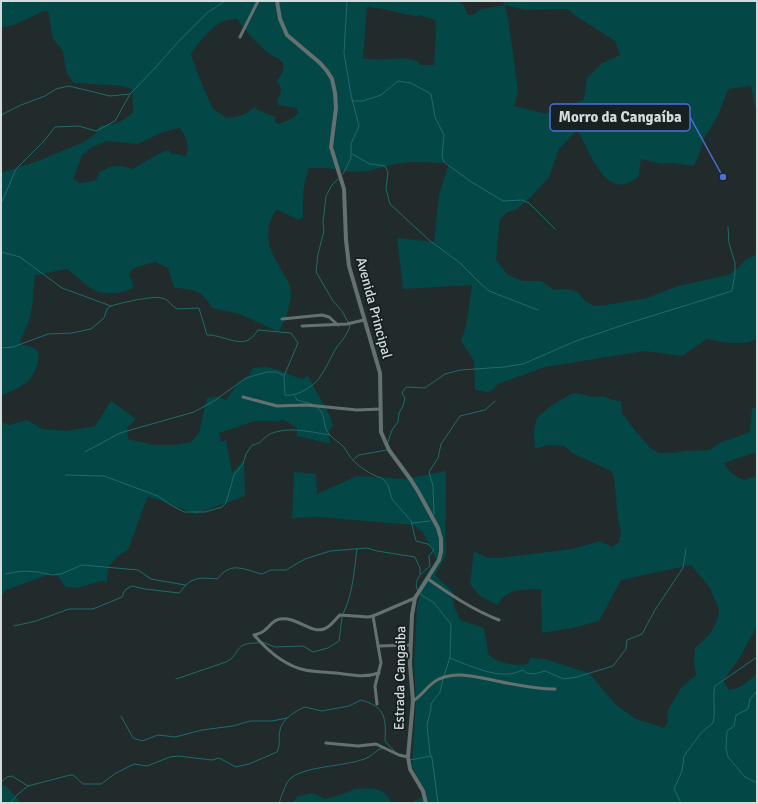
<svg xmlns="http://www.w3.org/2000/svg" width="758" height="804" viewBox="0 0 758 804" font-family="Signika,sans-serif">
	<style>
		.green { fill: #034746; fill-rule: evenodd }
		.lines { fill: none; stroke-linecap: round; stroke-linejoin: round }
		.stream { stroke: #1f6c6b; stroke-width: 1 }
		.minor { stroke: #657171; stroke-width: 3 }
		.tertiary { stroke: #657171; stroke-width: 4 }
		.labels { text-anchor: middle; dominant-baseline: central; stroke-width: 4; stroke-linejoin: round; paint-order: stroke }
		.street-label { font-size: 14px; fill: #d5dbdb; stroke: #172121 }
		.leader { fill: none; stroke: #4b71d9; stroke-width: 1.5 }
		.callout-dot { fill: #4b71d9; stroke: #172121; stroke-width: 1.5 }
		.callout { fill: #172121; stroke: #4b71d9; stroke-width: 1.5 }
		.callout-label { font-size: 15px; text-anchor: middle; font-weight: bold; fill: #d5dbdb }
	</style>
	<rect width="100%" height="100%" fill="#212b2b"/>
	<g class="green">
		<path d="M1,1h458l5,5 4,9h5l8,-6 23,-4 -1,-4h254v110l-3,-8 -3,-17 -23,3 -10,27 -14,22 -5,17 -5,11 -21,-3 -12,1 -20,-5 -2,17c-4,3 -9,7 -14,8 -24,6 -38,-39 -48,-54l-18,19 -10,28 -18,20 -15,13 -8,2 -8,7 -4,41 12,15 15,6h19l12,9 10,-1 8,1 7,3 5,7 10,6 12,-1 41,-7 31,-12 50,-11 10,-7 7,-8 12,-6v85c-16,7 -33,4 -50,0l-25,17 -37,-5 -100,16 -47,17 -8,8 -15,-2 -1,-29 -13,-20 5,-15 6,-41 -69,4 -6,-51 37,4 5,-47 10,-32 -38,-1 -16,2 -27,7 -15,1 -26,-4h-18c-7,18 -6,31 -6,49l-4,3 -21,-10 -3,1 -7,16 1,18 5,12 16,28 1,12 -4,18 -8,17 -39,-18 -28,-6c-13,-21 -16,-16 -38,-21l-6,-19 -13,-6 -21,6 -5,6 5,13c-10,7 -32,9 -42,2 -9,-6 -17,-14 -25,-20 -10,1 -22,6 -32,6 -2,15 -1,33 -7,48 -2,7 -7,13 -8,21 6,2 14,2 17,7 5,6 -3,22 -6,27 -2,3 -7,6 -10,8 -2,2 -17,8 -20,10v-223l34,-11 49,-20 12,-9 4,-7c14,-1 23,-4 33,-14l-1,-23 -10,-3 -48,-3 -4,-5 -4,-7 -3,-20 -10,-12 -5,-28h-4l-30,14 -13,3zM505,5l19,5 44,-1 6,6 41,26 5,14 -18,8 -15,15 -3,21 -16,8h-14l-7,7 -33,-8 4,-14 -9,-68zM367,7l16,2 34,8 2,-2 16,5 1,13 -2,32h-14l-3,-4c-17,-6 -36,1 -54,-3zM237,19c10,13 20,26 34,36 4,3 10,3 12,9 2,5 -3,12 -6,17 6,8 5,11 0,19l1,5 18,3 2,3v2l-5,5 -14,6 -4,-2v-5l-15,-6 -6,-4c-7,8 -17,10 -27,11l-14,-9 -15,-34 -7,-21c6,-10 22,-29 33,-33 3,-1 9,-1 13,-2zM180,128c6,9 10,17 6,28l-10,-2h-4l-4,-4 -10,4 -25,15c-15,-5 -21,-4 -34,3l-2,7 -3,2 -14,2 -7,-4 9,-24 10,-8 15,-6 31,3 25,-12z"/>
		<path d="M266,367c14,2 23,8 36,12l6,-3 22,40 3,9 -5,8 3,11 -34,-8v-8l-13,-8 -11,2v-1h-18l-36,12 2,9 5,-2 6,33 12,-13 1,36 -49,18 -48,-18 -20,54 -10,6 -8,9 -2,4 -1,13 -5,-1 -25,7 -11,-1 -9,-12 -4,-2 -47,17 -5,6v-174l8,3 18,-5 15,9 25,2 28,-5 16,-25 25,18 -9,9 1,11 26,6h21l16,-3 8,-9 8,-35 11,-1 8,3 11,-15 11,-8 5,-9z"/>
		<path d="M574,393c12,1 17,6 29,3l9,4 9,1 1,12 12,16 16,19 9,5h15l10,-2 26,-1 9,-7 31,-11 2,-24 5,-1v45l-33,11c5,9 11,13 20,17l13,-4v150l-17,31 -17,24 6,9c12,-1 19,-9 28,-17v130h-348l12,-5 2,-10 -11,-22 4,-65 -2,-36 3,-59 4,-13 -1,-8 16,-26 -13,-27 -10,-7 -95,-8 -26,1 2,-46 22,2 1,20 40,-18 47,3 42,-8v43l-1,9 1,32 -11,20 17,16 2,15 6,14 24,8 3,16 1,10c10,10 26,12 40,10l2,-6 15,1 44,14 27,32 20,14 28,9 4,-6 -1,-10 13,-23 16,-14 -2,-12 1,-15 14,-13 5,-8 4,-9 1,-9 -9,-21 -19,-23 -70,15 -22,41 -22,6 -35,6 -1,-44c-19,1 -32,-2 -44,16l-17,-9 -10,-12 4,-33 14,7h10l74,-9 28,-8 12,6 7,-5 2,-11 -3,-11 -4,-43 -3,-6 -39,-18 -8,-7 -16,-1 -13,4c-1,-9 -2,-20 1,-28 4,-10 29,-24 38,-28z"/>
		<polygon points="1,784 7,787 21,803 1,803"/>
		<path d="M354,789c19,0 27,-4 38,14h-100l6,-7 15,-3 13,6 25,-8z"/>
	</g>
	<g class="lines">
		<g class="stream">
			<polyline points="352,101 363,101 381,95 398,81 411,83 431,94 435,117 444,135 442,156 444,162 470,181 503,201 522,200 529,203 555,229"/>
			<polyline points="1,115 21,105 45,96 56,89 69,86 110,96 130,94"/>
			<polyline points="352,154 370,164 385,166 388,172 386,189 390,204 430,241 459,262 480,283 489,291 538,310"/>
			<polyline points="343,174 351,158 351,144 359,126 351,95 344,53 347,1"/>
			<polyline points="338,179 332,185 326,196 323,223 324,231 318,254 316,272 333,301 342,311 348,322"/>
			<polyline points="1,204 16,169 44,141 55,127 79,126 96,131 115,121 130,94 154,69 180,40 207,13 225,1"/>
			<polyline points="1,252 20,257 62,288 111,306"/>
			<path d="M1,348l12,-1 35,-13 24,-1 19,-4 13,-11 3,-9 4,-3c10,-3 45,-12 54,-7 4,2 7,7 12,10l22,-1 8,27c12,-1 33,12 43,4 3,-2 6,-6 8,-9l33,3 7,10 -14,33 1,19c11,2 28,-8 35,-18 6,-8 10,-19 15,-27 5,-8 13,-15 15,-25"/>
			<polyline points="295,396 297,400 312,404"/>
			<path d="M317,407c8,6 6,14 9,22 4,9 12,12 18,18 2,3 3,5 5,8 5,9 23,21 33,23l6,7 4,14 19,22 5,20 12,3 6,6 -5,6 1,10c-8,7 -18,14 -12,25"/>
			<polyline points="388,442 392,430 398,422 399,413 403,406 405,398 402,393 406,387 425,388 445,374 461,370 504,367 523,364 576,341 629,323 732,291 735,273 735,263 729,243 728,227"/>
			<polyline points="85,452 120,433 194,412 214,401 246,378 267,372 277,372 283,375"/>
			<polyline points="354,459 359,455 387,450"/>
			<path d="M66,475l38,1 54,20 11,8 15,8h21l17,-5 4,-4 8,-28 9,-11 3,-10 6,-9c10,-1 10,-7 18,-11 19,-8 40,-2 60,1"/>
			<polyline points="434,515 433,486 429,472 438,458 441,444 460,416 485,410 495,401"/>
			<polyline points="412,523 430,521"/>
			<polyline points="5,574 23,571 38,572 52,575 61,574 82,565 138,570 151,579 185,585"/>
			<polyline points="420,594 434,603 451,624 450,657 444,676"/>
			<path d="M343,614c10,-20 11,-43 14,-65"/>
			<path d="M14,626l22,-5 33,-12h23l6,-2 24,-10 3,-7 7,-4 13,3 34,4c3,-2 3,-4 6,-7 9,-10 20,-8 32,-7 3,-3 6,-7 10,-9 10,-6 25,2 35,4l9,-4h15l19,-11 25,-8 37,-3 10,3 38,6 5,11v6"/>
			<polyline points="262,642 275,647 303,646 313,652 328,648 339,641 342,617"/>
			<path d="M450,658c15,6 42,18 58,16 5,0 10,-2 15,-4l4,3 7,1 11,-3 19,8 13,-2 36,-11 13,-17 1,-9 15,-6 13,-24 28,-42 3,-19"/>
			<path d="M176,679l50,-17c16,-8 6,-20 33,-19"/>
			<polyline points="757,691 750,699 748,709 736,715 734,726 727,731 726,748 728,757 745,777 757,783"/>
			<polyline points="121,716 133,738 142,741 158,735 175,737 202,730 233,726 250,721 272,721 287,718"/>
			<polyline points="410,760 431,756"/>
			<polyline points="1,782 7,777 12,776 28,786"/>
			<path d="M10,803l7,-8 11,-9 42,-11h3l10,9h18l15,-11 18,-9 13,2 23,-9 8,-1 34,4 7,-2 17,9 13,-3 28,-12c4,-8 1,-13 3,-22 2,-11 15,-19 25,-23l17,4 27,-5 12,-6c25,7 25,18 24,41l10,11"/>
			<path d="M279,803c3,-7 6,-20 12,-25 16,-13 58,-11 78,-21 5,-3 7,-7 13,-9"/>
			<polyline points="438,803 432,758 430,754 427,725 431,709 431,704 440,692 443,679"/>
			<path d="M681,803l-7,-14 8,-18 2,-15 17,-23 12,-10c3,-13 -1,-25 2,-37l42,-29"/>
		</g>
		<g class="minor">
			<polyline points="240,37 258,1"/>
			<polyline points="282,319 322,315 329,317 338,325"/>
			<polyline points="302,326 347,324 364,320"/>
			<polyline points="243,397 277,406 307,405 357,410 380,409"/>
			<path d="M428,579c23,16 45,31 71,41"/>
			<path d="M373,616l-5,1 -28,-2c-5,4 -9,12 -16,14 -13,5 -28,-13 -44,-10 -7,1 -9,6 -15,11 -3,3 -7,4 -11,5 13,15 31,31 51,35 10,2 21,2 31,3 15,2 28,5 43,0"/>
			<polyline points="378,646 411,645"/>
			<path d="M413,701c10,-6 15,-17 26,-22 19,-8 38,-2 58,2 19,4 38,8 58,8"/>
			<polyline points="377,704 375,686 381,663 373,616 415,598"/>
			<polyline points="326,743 358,746 376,744 399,755 408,757"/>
		</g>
		<polyline class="tertiary" points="277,1 280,19 287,35 320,63 327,71 332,79 335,93 336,108 331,147 344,189 346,240 349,266 380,373 381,432 389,450 411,480 419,493 438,528 441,539 441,552 439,560 415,598 412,615 410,664 413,701 408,757 410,769 423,791 426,803"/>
	</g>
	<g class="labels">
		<g class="street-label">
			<text transform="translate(374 308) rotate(75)">Avenida Principal</text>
			<text transform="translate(400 678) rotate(-89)">Estrada Cangaiba</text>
		</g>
	</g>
	<path class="leader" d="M723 177L690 117"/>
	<circle class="callout-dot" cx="723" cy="177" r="4"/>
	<rect class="callout" x="550" y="104" width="140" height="27" rx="4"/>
	<g class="callout-label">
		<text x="620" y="122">Morro da Cangaíba</text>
	</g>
	<rect width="758" height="804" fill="none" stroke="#d5dbdb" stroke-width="4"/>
</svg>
